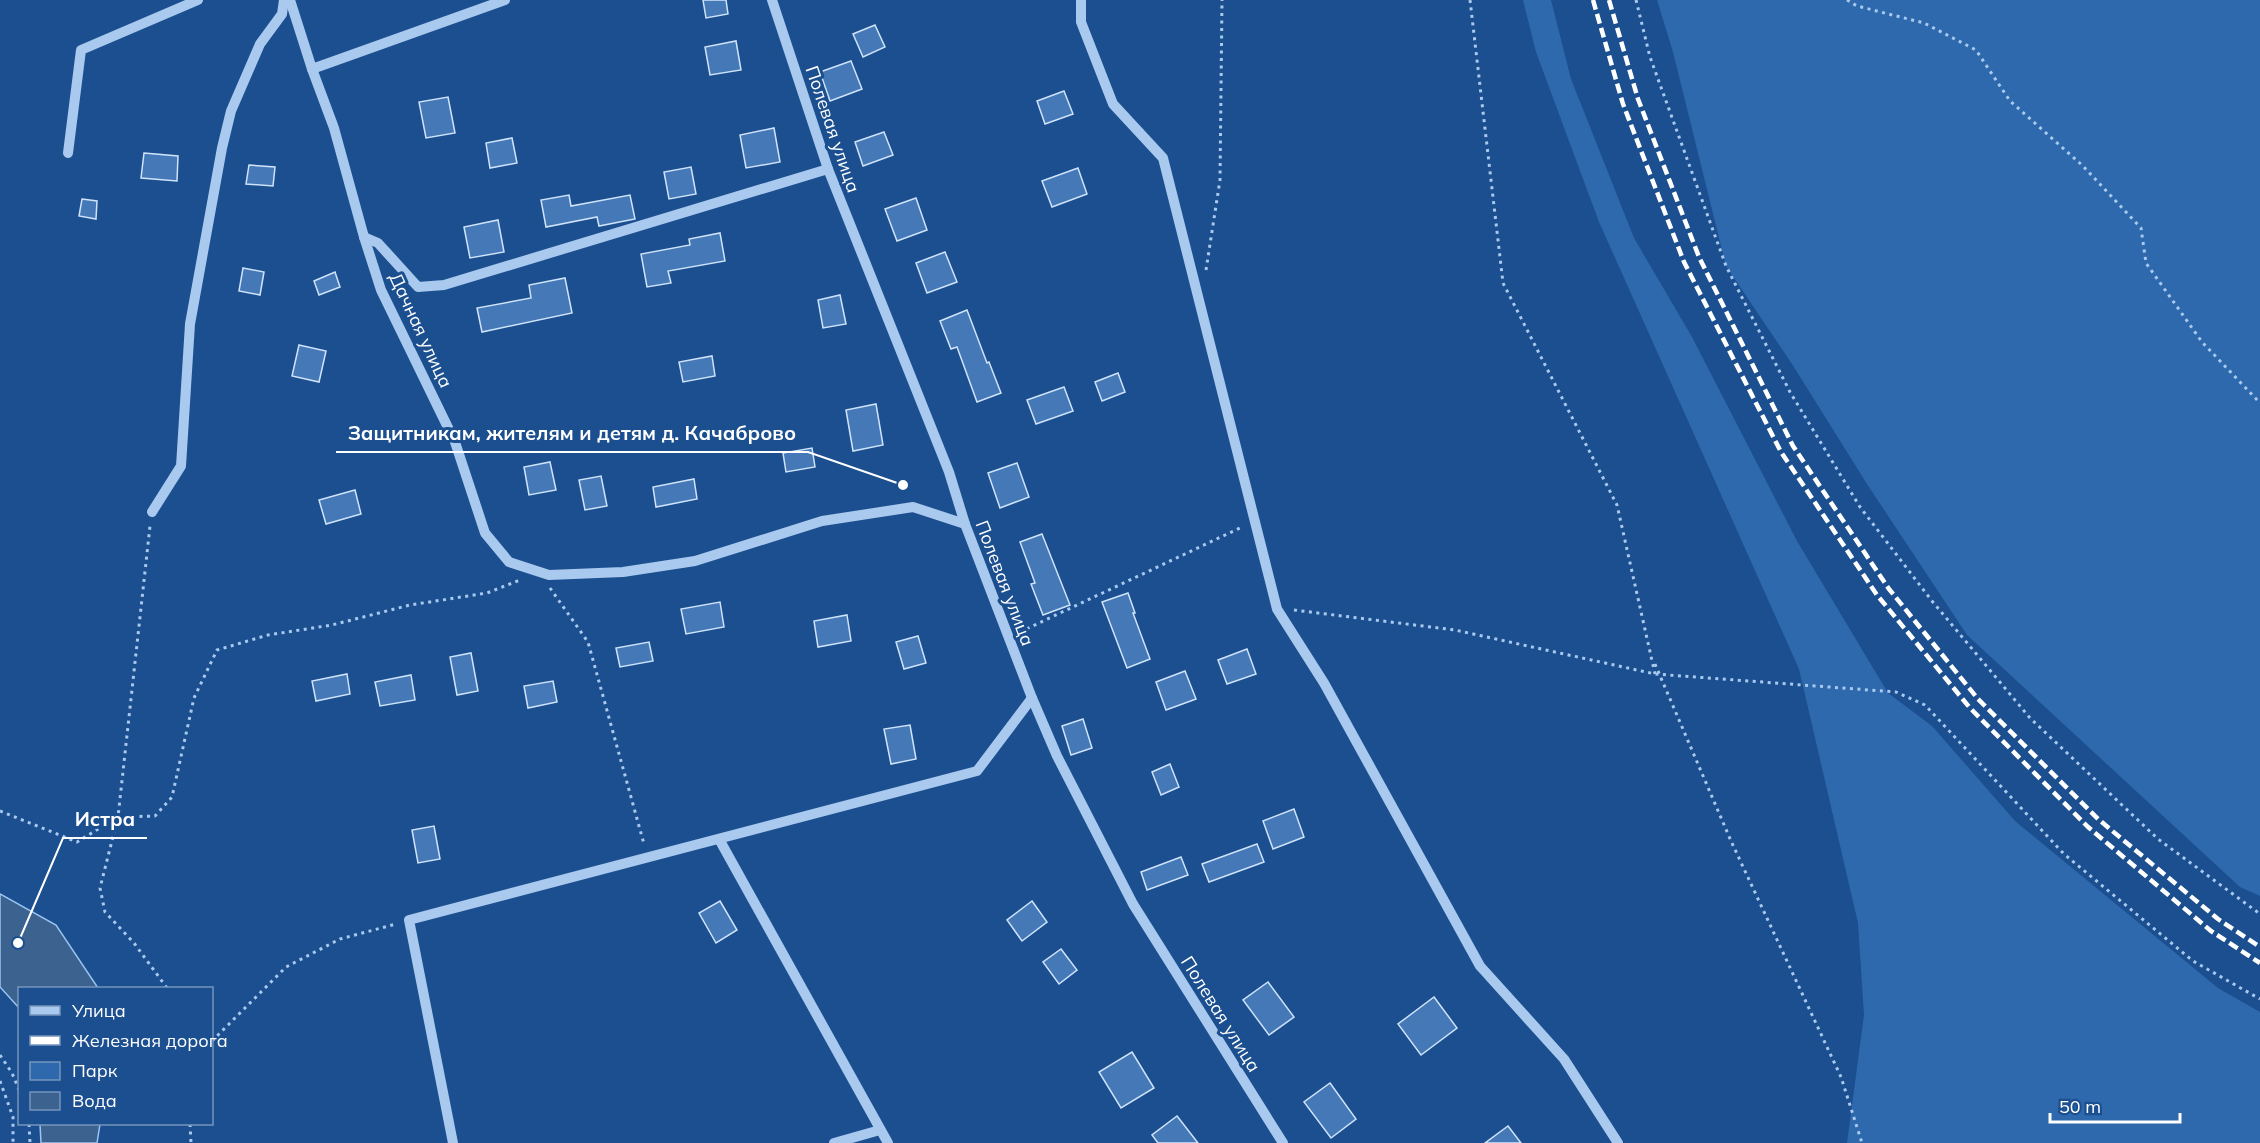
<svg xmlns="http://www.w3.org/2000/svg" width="2260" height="1143" viewBox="0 0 2260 1143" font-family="Mulish,sans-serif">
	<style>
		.green { fill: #2e69ad }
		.water { fill: #3c6290; stroke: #9cc4f0; stroke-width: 1.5 }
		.building { fill: #4478b7; stroke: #cfe3fa; stroke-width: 1.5 }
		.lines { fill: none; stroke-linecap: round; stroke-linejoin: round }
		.path { stroke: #a9c9ee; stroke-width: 3; stroke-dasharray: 3 4.5; stroke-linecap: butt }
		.minor { stroke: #a9c9ee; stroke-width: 10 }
		.rail { stroke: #fff; stroke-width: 4.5; stroke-dasharray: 10 4.5; stroke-linecap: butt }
		.labels { text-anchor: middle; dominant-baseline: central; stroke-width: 6; stroke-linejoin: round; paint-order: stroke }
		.street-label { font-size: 18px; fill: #fff; stroke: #1b4f8f }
		.leader { fill: none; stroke: #fff; stroke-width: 2 }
		.callout-dot { fill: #fff; stroke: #1b4f8f; stroke-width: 2 }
		.callout-label { font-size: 20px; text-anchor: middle; font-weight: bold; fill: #fff; stroke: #1b4f8f; stroke-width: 6; stroke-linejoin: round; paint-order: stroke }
	</style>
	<rect width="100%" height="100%" fill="#1b4f8f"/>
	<g class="green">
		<polygon points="1523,0 1551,0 1571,79 1634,238 1692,337 1797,541 1888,693 1932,726 2015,821 2218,988 2260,1012 2260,1143 1847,1143 1864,1015 1858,923 1799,669 1599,222 1536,52"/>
		<polygon points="1657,0 2260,0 2260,896 2240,887 1967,635 1867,484 1792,364 1726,266 1673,52"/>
	</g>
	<g class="water">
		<polygon points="0,894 56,925 98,988 20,988 19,1008 0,987"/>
		<polygon points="40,1124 100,1124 97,1143 41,1143"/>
	</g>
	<g class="building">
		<polygon points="703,0 726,0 728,14 706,18"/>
		<polygon points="875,25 885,47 863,57 853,34"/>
		<polygon points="736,41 741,70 710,75 705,47"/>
		<polygon points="851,61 862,89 830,101 820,72"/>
		<polygon points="1064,91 1073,114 1045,124 1037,101"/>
		<polygon points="448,97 455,133 426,138 419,102"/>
		<polygon points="774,128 780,162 746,168 740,135"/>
		<polygon points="884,132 893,155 863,166 855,142"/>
		<polygon points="512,138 517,163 490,168 486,143"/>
		<polygon points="144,153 178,156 177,181 141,178"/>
		<polygon points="249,165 275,167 273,186 246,184"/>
		<polygon points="691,167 696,194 669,199 664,172"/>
		<polygon points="1078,168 1087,194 1052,207 1042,181"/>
		<polygon points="569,195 571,206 630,195 635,219 599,226 597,217 546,227 541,200"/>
		<polygon points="916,198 927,230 897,241 885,209"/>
		<polygon points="82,199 97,201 96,219 79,216"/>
		<polygon points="498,220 504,252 470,258 464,227"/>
		<polygon points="720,233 725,261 668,271 671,283 647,287 641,254 690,245 689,239"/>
		<polygon points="945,252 957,282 927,293 916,263"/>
		<polygon points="243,268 264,272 260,295 239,291"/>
		<polygon points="335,272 340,287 319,295 314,281"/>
		<polygon points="565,278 572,313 482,332 477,308 531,298 529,285"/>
		<polygon points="840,295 846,324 823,328 818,300"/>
		<polygon points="967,310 987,363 989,362 1001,393 977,402 957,347 951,349 940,321"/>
		<polygon points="299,345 326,351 319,382 292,376"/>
		<polygon points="712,356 715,376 683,382 679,362"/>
		<polygon points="1118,373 1125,392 1102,401 1095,382"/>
		<polygon points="1064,387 1073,411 1036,424 1027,400"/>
		<polygon points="876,404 883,445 853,451 846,410"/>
		<polygon points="812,448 815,467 786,472 783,453"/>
		<polygon points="550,462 556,490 529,495 524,467"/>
		<polygon points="1017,463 1029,497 1000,508 988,473"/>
		<polygon points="601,476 607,506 585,510 579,480"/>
		<polygon points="694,479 697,499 656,507 653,487"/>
		<polygon points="355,490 361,514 326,524 319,500"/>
		<polygon points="1042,534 1070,605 1043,615 1031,584 1035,583 1020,542"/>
		<polygon points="1128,593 1135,613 1133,613 1150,659 1127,668 1102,602"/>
		<polygon points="720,602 724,627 686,634 681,609"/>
		<polygon points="847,615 851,641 818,647 814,621"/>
		<polygon points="918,636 926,663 904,669 896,642"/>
		<polygon points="649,642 653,661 620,667 616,648"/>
		<polygon points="1247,649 1256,674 1227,684 1218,660"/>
		<polygon points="471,653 478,691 457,695 450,657"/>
		<polygon points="1185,671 1196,699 1166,710 1156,682"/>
		<polygon points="347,674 350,694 316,701 312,681"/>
		<polygon points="411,675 415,700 380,706 375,682"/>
		<polygon points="553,681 557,702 528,708 524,686"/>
		<polygon points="1083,719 1092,748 1071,755 1062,726"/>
		<polygon points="910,725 916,759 891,764 884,729"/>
		<polygon points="1170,764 1179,787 1161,795 1152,772"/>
		<polygon points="1294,809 1304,837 1273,849 1263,821"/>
		<polygon points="434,826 440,859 418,863 412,830"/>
		<polygon points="1257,844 1264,862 1209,882 1202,864"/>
		<polygon points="1181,857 1188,875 1147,890 1141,872"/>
		<polygon points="720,901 737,930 716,943 699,913"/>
		<polygon points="1032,901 1047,922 1022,941 1007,920"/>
		<polygon points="1061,949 1077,970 1059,984 1043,962"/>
		<polygon points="1268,982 1294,1017 1269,1035 1243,1000"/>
		<polygon points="1434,997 1457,1028 1421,1055 1398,1024"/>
		<polygon points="1132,1052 1154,1088 1121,1108 1099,1072"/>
		<polygon points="1330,1083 1356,1119 1331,1138 1304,1102"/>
		<polygon points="1177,1116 1198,1143 1158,1143 1152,1135"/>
		<polygon points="1508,1126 1521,1143 1485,1143"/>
	</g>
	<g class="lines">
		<g class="path">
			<polyline points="1470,0 1503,283 1617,505 1655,674"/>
			<polyline points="1636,0 1650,57 1726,266 1790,392 1860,507 1932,601 2030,718 2158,839 2260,914"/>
			<polyline points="1847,0 1857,6 1924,23 1976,50 2010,101 2082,165 2141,228 2146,263 2202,342 2260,403"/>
			<polyline points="1206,270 1220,180 1222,0"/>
			<polyline points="550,588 588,642 644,844"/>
			<polyline points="1294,610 1455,630 1655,674 1896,692 1925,705 2064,854 2193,961 2260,999"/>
			<polyline points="1020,632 1242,527"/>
			<polyline points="1655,664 1731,841 1841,1077 1862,1143"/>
			<polyline points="0,811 77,842 118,817 150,526"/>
			<polyline points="167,988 134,943 105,912 100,888 118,817 155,816 172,797 194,698 217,650 268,635 332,625 410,605 487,593 520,580"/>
			<polyline points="212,1041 286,967 340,939 396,924"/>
			<polyline points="0,1055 12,1073 20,1092"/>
			<polyline points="0,1081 13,1117 13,1143"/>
			<polyline points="29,1124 30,1143"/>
			<polyline points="190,1124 191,1143"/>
		</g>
		<g class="minor">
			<polyline points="290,0 312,69 334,128 364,237 381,290 455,442 485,533 509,562 549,575 623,572 695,561 822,521 913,507 965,524"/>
			<polyline points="772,0 828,169 949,472 965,524 1032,698 1057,756 1133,904 1283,1143"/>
			<polyline points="1081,0 1081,22 1113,104 1163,158 1277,609 1324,683 1480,966 1564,1059 1618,1143"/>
			<polyline points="312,69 505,0"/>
			<polyline points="68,153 81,50 198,0"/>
			<polyline points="364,237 378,243 418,287 444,285 828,169"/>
			<polyline points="152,512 181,466 190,324 222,148 231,111 260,44 282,14 284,0"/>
			<polyline points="719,839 888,1143"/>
			<polyline points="453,1143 409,920 977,771 1032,698"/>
			<polyline points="834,1143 880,1130"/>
		</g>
		<g class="rail">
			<polyline points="1593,0 1623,104 1684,262 1781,452 1877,595 1970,708 2088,827 2211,931 2260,963"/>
			<polyline points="1609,0 1638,99 1699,257 1793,446 1889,589 1978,699 2098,819 2218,919 2260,947"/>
		</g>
	</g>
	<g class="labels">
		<g class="street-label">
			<text transform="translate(833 129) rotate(71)">Полевая улица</text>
			<text transform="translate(421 330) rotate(65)">Дачная улица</text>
			<text transform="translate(1005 583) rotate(69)">Полевая улица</text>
			<text transform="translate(1221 1014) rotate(58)">Полевая улица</text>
		</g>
	</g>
	<path class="leader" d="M903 485L808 452H336M18 943L63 838H147"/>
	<g class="callout-dot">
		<circle cx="903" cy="485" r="6"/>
		<circle cx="18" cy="943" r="6"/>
	</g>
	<g class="callout-label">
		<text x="572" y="440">Защитникам, жителям и детям д. Качаброво</text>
		<text x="105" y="826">Истра</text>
	</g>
	<rect x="18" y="987" width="195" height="138" fill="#1b4f8f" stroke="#7695bc" stroke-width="1.5"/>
	<rect x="30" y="1006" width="30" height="9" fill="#a9c9ee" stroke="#7695bc" stroke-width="1.5"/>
	<text x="72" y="1017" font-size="18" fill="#ffffff">Улица</text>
	<rect x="30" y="1036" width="30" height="9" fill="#ffffff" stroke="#7695bc" stroke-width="1.5"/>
	<text x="72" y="1047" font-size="18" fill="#ffffff">Железная дорога</text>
	<rect x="30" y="1062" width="30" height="18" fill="#2e69ad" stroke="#7695bc" stroke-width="1.5"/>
	<text x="72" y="1077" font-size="18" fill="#ffffff">Парк</text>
	<rect x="30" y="1092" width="30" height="18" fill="#3c6290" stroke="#7695bc" stroke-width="1.5"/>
	<text x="72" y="1107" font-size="18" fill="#ffffff">Вода</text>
	<path d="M2050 1113v9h130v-9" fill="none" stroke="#ffffff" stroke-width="3"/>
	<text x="2059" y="1113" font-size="18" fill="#ffffff" stroke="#1b4f8f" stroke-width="4.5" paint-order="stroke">50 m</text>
</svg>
